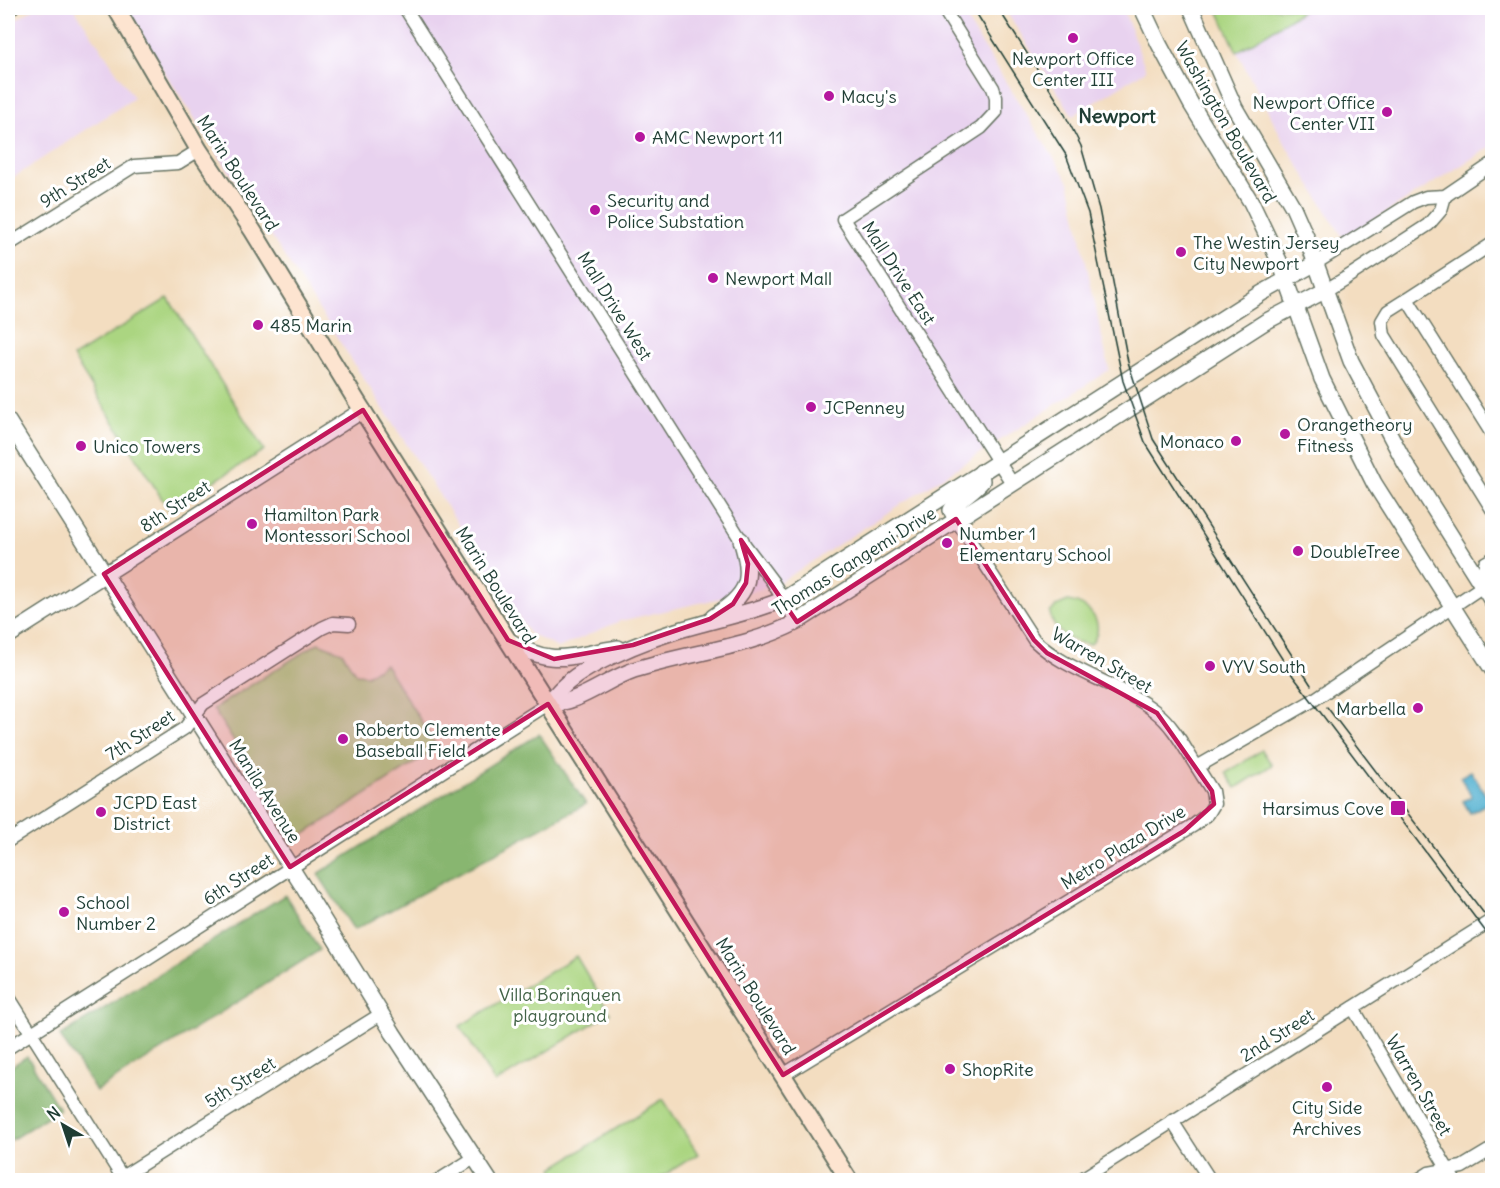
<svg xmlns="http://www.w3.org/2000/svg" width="1500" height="1188" viewBox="0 0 1500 1188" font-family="Delius,sans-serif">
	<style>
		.built { fill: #e8d2ef }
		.green { fill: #abd581; stroke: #65895a; stroke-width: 1.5 }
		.forest { fill: #88b66f; stroke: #547a52; stroke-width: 1.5 }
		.water { fill: #51b0d0; stroke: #387682; stroke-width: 1.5 }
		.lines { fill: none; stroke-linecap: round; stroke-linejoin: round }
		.minor-casing { stroke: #697565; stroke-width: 15 }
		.tertiary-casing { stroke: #697565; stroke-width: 18 }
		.secondary-casing { stroke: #697565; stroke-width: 20 }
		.minor { stroke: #fff; stroke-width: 12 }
		.tertiary { stroke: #fff; stroke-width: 15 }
		.secondary { stroke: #fde4d0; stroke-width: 16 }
		.tram { stroke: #1f3d34; stroke-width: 1.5 }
		.marked { fill: #c2185b; fill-opacity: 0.2; stroke: #c2185b; stroke-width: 4.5; stroke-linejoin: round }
		.poi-dot { fill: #b5179e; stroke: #fff; stroke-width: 2 }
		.labels { text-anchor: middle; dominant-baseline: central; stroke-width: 6; stroke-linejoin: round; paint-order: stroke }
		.poi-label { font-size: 18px; fill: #1f3d34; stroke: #fff; text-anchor: start }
		.street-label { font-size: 18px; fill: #1f3d34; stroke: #fff }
		.park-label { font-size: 18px; fill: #426347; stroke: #fff }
		.neighbourhood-label { font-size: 20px; font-weight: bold; fill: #1f3d34; stroke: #fff }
	</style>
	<rect width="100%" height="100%" fill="#fff"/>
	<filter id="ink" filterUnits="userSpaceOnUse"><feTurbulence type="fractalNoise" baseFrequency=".0167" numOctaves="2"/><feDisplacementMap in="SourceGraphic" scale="12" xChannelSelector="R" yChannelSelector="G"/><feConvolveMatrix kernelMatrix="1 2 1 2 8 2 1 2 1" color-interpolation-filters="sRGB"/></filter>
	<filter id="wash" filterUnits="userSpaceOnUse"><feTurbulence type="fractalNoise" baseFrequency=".008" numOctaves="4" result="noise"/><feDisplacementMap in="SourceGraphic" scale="24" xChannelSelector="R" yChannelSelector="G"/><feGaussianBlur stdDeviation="1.35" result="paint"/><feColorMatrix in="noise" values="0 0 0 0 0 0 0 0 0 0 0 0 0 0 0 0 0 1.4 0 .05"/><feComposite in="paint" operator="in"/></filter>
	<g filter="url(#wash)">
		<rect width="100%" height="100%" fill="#f3ddc0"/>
		<g class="built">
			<polygon points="35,8 74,8 134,98 8,181 8,25"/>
			<polygon points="123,8 959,8 1069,182 1109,370 774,586 620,621 558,648 529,633"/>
			<polygon points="1004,8 1123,8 1146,70 1073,116"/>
			<polygon points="1307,8 1338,8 1341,12 1348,8 1492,8 1492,146 1344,239 1287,147 1237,52"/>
		</g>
		<g class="green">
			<polygon points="1217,8 1307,8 1237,52"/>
			<polygon points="168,298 264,450 169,510 73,357"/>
			<path d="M1068,601c22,3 39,23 23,43 -18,0 -39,-12 -41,-31l6,-7z"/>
			<polygon points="318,643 342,652 356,674 367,675 385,664 438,748 297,839 213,709"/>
			<polygon points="1262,750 1272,765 1236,788 1226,773"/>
			<polygon points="576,956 610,1013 495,1083 460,1026"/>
			<polygon points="663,1099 698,1154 656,1180 560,1180 553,1168"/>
		</g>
		<g class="forest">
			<polygon points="539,734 586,804 354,930 318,874"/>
			<polygon points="285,895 320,950 96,1091 60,1036"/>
			<polygon points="27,1056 59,1109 8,1142 8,1069"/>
		</g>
		<polygon class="water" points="1471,771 1490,802 1470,813 1463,801 1472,796 1460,777"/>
	</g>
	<g filter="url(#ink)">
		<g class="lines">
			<g class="minor-casing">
				<g id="minor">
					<polyline points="405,8 741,540 772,581 797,622"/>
					<polyline points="943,8 993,88 996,97 996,112 981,128 843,219 1012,483"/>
					<polyline points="8,10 12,8"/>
					<polyline points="1492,244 1407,299 1492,434"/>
					<polyline points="8,245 134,166 178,163 199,150"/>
					<polyline points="1316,263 1413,202 1426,197 1445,196 1492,164"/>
					<polyline points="1326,290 1346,278 1428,225 1441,210 1445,196"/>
					<polyline points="1407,299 1388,311 1382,321 1384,335 1492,509"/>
					<path d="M956,519l78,121c34,33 85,42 122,72 18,14 29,37 41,55"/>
					<polyline points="1483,586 1485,563 1492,559"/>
					<polyline points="8,841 185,728 203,704 322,628 333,623 349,624"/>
					<polyline points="8,996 124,1180"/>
					<polyline points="1353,1008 1454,1180"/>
					<polyline points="8,1048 548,704"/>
					<polyline points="783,1075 1194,825 1208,814 1214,804 1212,791 1197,767 1312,701 1483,586"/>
					<polyline points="1172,1121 1210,1180"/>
					<polyline points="117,1180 381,1014"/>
					<polyline points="439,1180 474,1158"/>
					<polyline points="1080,1180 1492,920"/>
					<polyline points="1418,1180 1429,1173 1462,1167 1492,1149"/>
				</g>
			</g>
			<g class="tertiary-casing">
				<g id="tertiary">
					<polyline points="1142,8 1159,44 1191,104 1251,202 1281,265 1322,379 1374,483 1492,669"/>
					<polyline points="1191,8 1235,108 1293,207 1307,239 1351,361 1405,463 1492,601"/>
					<polyline points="8,421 302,885 393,1033 489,1180"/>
					<path d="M956,519l-5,-9c6,-10 22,-18 31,-29l-1,-9"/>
					<path d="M713,617c36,-23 41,-37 28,-77"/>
					<polyline points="8,636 363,410"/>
					<path d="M508,640c45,29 62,15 110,8"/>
					<path d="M548,704c16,-23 37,-35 62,-47 29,-14 59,-25 91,-33 28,-8 56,-13 83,-25l478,-306 54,-30"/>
					<path d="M548,704c31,0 57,-24 86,-34 55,-18 111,-21 163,-48l468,-300 61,-32"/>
				</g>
			</g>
			<g class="secondary-casing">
				<polyline id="secondary" points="116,8 199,150 253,231 356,400 849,1180"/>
			</g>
			<use href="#minor" class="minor"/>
			<use href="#tertiary" class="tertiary"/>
			<use href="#secondary" class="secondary"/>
			<g class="tram">
				<polyline points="973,8 1066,155 1088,213 1123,381 1145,442 1293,676 1492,940"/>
				<polyline points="998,8 1060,105 1081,146 1099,209 1128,362 1153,439 1311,685"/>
				<polyline points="1327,707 1492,924"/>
			</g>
		</g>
	</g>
	<path class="marked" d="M363,410l145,230 46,19 79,-14 77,-26 23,-15 13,-21 2,-19 -7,-24 56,82 159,-103 78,121 13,13 110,60 55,78 2,13 -30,27 -401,244 -235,-371 -258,163 -186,-293z"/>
	<g class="poi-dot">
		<circle cx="1073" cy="38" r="6"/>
		<circle cx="829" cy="96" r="6"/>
		<circle cx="1387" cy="112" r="6"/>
		<circle cx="640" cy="137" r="6"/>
		<circle cx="595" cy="210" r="6"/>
		<circle cx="1181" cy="252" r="6"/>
		<circle cx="713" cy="278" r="6"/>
		<circle cx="258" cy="325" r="6"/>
		<circle cx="811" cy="407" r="6"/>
		<circle cx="1285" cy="434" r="6"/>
		<circle cx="1236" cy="441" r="6"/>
		<circle cx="81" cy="446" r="6"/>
		<circle cx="252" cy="524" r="6"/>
		<circle cx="947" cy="543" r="6"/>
		<circle cx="1298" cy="551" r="6"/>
		<circle cx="1210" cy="666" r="6"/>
		<circle cx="1418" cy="708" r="6"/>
		<circle cx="343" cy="739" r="6"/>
		<rect x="1390" y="800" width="16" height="16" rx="3"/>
		<circle cx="101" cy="812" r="6"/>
		<circle cx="64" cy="912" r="6"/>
		<circle cx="950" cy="1069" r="6"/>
		<circle cx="1327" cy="1087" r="6"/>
	</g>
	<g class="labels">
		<g class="poi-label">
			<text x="1073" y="58" text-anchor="middle">Newport Office<tspan x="1073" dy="21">Center III</tspan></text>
			<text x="841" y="96">Macy's</text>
			<text x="1375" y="102" text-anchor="end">Newport Office<tspan x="1375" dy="21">Center VII</tspan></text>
			<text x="652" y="137">AMC Newport 11</text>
			<text x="607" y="200">Security and<tspan x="607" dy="21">Police Substation</tspan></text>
			<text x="1193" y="242">The Westin Jersey<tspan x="1193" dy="21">City Newport</tspan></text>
			<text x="725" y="278">Newport Mall</text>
			<text x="270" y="325">485 Marin</text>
			<text x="823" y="407">JCPenney</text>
			<text x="1297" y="424">Orangetheory<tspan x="1297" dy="21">Fitness</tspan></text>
			<text x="1224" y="441" text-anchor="end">Monaco</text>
			<text x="93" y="446">Unico Towers</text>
			<text x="264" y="514">Hamilton Park<tspan x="264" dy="21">Montessori School</tspan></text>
			<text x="959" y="533">Number 1<tspan x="959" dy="21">Elementary School</tspan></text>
			<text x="1310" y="551">DoubleTree</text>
			<text x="1222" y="666">VYV South</text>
			<text x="1406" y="708" text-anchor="end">Marbella</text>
			<text x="355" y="729">Roberto Clemente<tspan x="355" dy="21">Baseball Field</tspan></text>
			<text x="113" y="802">JCPD East<tspan x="113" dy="21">District</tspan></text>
			<text x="1384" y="808" text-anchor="end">Harsimus Cove</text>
			<text x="76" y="902">School<tspan x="76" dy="21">Number 2</tspan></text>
			<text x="962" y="1069">ShopRite</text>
			<text x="1327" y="1107" text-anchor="middle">City Side<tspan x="1327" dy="21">Archives</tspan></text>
		</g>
		<g class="street-label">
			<text transform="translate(1226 122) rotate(60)">Washington Boulevard</text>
			<text transform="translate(238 173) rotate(57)">Marin Boulevard</text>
			<text transform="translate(75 182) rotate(-32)">9th Street</text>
			<text transform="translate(899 273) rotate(57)">Mall Drive East</text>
			<text transform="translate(615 306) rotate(58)">Mall Drive West</text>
			<text transform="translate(175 506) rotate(-33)">8th Street</text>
			<text transform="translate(854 561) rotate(-32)">Thomas Gangemi Drive</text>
			<text transform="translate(496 585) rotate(58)">Marin Boulevard</text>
			<text transform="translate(1102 660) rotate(30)">Warren Street</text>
			<text transform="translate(140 735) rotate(-33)">7th Street</text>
			<text transform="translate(265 791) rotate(58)">Manila Avenue</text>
			<text transform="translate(1123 847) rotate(-32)">Metro Plaza Drive</text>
			<text transform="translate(238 879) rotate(-33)">6th Street</text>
			<text transform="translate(756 996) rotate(58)">Marin Boulevard</text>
			<text transform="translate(1277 1035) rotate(-32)">2nd Street</text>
			<text transform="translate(240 1082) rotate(-32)">5th Street</text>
			<text transform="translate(1419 1085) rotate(60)">Warren Street</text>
		</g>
		<g class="park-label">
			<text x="560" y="994">Villa Borinquen<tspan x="560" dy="21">playground</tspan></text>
		</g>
		<g class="neighbourhood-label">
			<text x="1117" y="115">Newport</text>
		</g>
	</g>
	<rect width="1500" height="1188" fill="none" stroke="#fff" stroke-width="30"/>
	<g transform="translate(63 1125) rotate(321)" stroke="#ffffff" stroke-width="4.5" paint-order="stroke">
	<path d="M0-4.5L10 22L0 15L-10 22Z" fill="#1f3d34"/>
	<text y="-9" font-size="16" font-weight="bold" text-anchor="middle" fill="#1f3d34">N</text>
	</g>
</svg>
